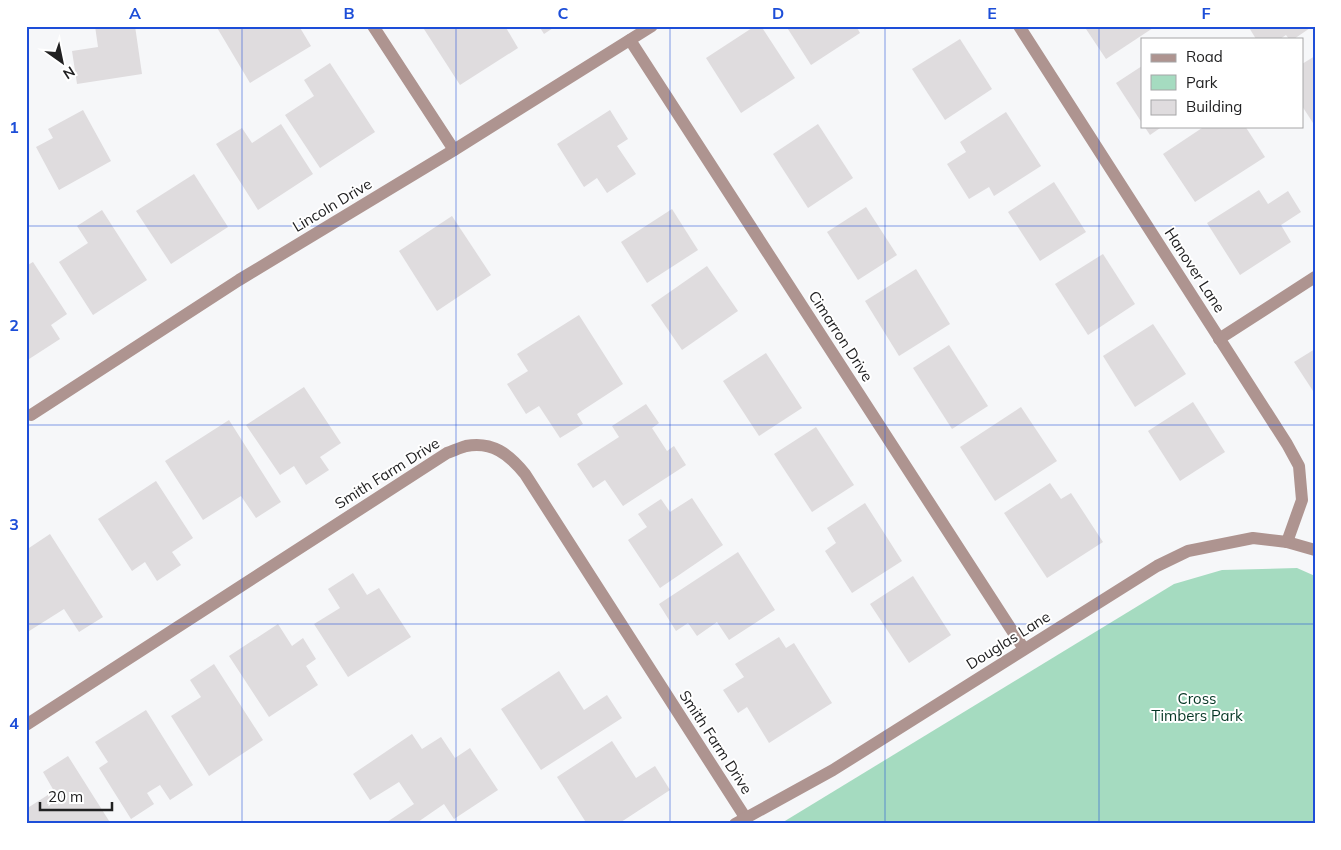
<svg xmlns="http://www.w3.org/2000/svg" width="1341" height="850" viewBox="0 0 1341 850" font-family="Mulish,sans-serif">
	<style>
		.green { fill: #a5dbc0 }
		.building { fill: #dfdcde }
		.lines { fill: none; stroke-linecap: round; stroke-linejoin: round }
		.minor { stroke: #ae9490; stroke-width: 12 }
		.tertiary { stroke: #ae9490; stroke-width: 12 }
		.grid { fill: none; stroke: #1d4ed8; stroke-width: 1; stroke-opacity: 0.55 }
		.labels { text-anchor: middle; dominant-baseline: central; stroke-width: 4; stroke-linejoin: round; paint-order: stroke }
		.street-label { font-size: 15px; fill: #212122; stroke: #fff }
		.park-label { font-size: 15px; fill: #053725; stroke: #fff }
		.neatline { fill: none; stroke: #1d4ed8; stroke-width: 2 }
		.grid-label { font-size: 16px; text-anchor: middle; font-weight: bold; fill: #1d4ed8 }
	</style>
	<rect width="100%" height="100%" fill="#f6f7f9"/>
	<polygon class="green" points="1297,568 1315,576 1315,824 780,824 1174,584 1222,570"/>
	<g class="building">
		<polygon points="95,26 135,26 142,74 77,84 72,51 98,47"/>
		<polygon points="216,26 299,26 311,46 250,83"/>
		<polygon points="422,26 505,26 518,48 460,85"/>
		<polygon points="539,26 556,26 544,34"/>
		<polygon points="755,26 761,26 795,78 741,113 706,58"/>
		<polygon points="786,26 856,26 860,33 811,65"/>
		<polygon points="1084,26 1156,26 1106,59"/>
		<polygon points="1248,26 1313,26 1294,39 1289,39 1286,35 1280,39 1256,39"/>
		<polygon points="960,39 992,89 945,120 912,69"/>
		<polygon points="1315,56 1315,126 1302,106 1302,64"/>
		<polygon points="330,63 375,132 320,168 285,115 314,96 304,80"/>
		<polygon points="1142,66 1142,123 1116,83"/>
		<polygon points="83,110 111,161 59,190 36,147 53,138 48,129"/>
		<polygon points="610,110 628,139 617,146 636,174 607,193 597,178 584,187 557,144"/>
		<polygon points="1006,112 1041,166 994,196 989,187 969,199 947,164 966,152 960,142"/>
		<polygon points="281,124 313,174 258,210 216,144 242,128 252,143"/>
		<polygon points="818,124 853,178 808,208 773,154"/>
		<polygon points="1144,126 1163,126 1150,135"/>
		<polygon points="1205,126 1245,126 1265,157 1195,202 1163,154"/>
		<polygon points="194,174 228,227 171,264 136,211"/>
		<polygon points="1054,182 1086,232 1040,261 1008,212"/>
		<polygon points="1259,190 1268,204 1288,191 1301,212 1281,225 1291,242 1240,275 1207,223"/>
		<polygon points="866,207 897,255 858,280 827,232"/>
		<polygon points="672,209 698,250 647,283 621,242"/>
		<polygon points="102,210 147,280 93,315 59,262 88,243 77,226"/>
		<polygon points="452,216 491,275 437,311 399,251"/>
		<polygon points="1103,254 1135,304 1088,335 1055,284"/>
		<polygon points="33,262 67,314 51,325 60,339 26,361 26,266"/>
		<polygon points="707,266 738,311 682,350 651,305"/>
		<polygon points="916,269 950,324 899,356 865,301"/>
		<polygon points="579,315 623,384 577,414 583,424 560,438 539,406 526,414 507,384 528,371 517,354"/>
		<polygon points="1153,324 1186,374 1135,407 1103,356"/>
		<polygon points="949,345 988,406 952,429 913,368"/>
		<polygon points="1315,349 1315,394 1294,362"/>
		<polygon points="766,353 802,408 759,436 723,381"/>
		<polygon points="304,387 341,443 320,457 329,470 306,485 294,466 280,475 246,425"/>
		<polygon points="1193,402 1225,452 1180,481 1148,431"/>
		<polygon points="646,404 659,423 652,428 667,451 674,446 686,465 623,506 605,480 593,488 577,464 619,437 612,426"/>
		<polygon points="1021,407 1057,461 995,501 960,447"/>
		<polygon points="229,420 281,502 256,518 241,496 203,520 165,461"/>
		<polygon points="816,427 854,485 812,512 774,454"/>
		<polygon points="156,481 193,538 172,552 181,565 157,581 145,562 132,571 98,519"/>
		<polygon points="1050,483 1061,499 1071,493 1103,542 1047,578 1004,513"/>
		<polygon points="692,498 723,545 660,588 628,540 647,527 638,514 661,499 670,512"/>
		<polygon points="865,503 902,561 852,593 825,551 836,543 827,528"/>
		<polygon points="50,534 103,617 79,632 64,609 26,633 26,550"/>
		<polygon points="738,552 775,610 729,640 717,622 697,636 688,623 676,631 659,604"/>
		<polygon points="353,573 367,595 379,588 411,637 348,677 314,624 340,608 328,589"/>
		<polygon points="913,576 951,635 909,663 870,604"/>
		<polygon points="278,624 292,646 303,638 316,659 306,666 318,685 269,717 229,656"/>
		<polygon points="779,637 786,648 794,643 832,703 769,743 747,707 738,713 723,690 744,677 735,664"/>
		<polygon points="214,664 263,740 209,776 171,716 201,697 190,680"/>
		<polygon points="559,671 584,710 607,695 622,718 541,770 501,709"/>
		<polygon points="146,710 193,785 170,800 160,785 147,793 154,804 131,819 99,768 108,762 95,742"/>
		<polygon points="412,734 422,749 441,737 455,758 470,748 498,790 454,819 444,804 415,824 384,824 414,804 399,782 370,800 353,774"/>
		<polygon points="612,741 636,778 655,766 670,790 618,824 587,824 557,777"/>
		<polygon points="68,756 111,824 29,824 26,820 26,809 54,791 43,772"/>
	</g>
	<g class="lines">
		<g class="minor">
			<polyline points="373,26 454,150"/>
			<polyline points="1019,26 1287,444 1299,466 1302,500 1287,542"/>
			<polyline points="630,40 1024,649"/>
			<polyline points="1219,339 1315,277"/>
			<polyline points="31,415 239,280 454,150 652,26"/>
			<path d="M26,725l421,-272c6,-2 12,-5 19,-7 26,-5 43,8 59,28l220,343"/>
		</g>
		<polyline class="tertiary" points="735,824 833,770 1157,566 1188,551 1253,538 1287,542 1315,550"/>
	</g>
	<path class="grid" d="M242,26v798M456,26v798M670,26v798M885,26v798M1099,26v798M26,226h1289M26,425h1289M26,624h1289"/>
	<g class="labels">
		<g class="street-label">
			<text transform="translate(332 205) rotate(-31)">Lincoln Drive</text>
			<text transform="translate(1195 270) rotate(57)">Hanover Lane</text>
			<text transform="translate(841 336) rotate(57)">Cimarron Drive</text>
			<text transform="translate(387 473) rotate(-32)">Smith Farm Drive</text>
			<text transform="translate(1008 640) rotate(-32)">Douglas Lane</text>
			<text transform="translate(716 742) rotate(57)">Smith Farm Drive</text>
		</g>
		<g class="park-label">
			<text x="1197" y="698">Cross<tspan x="1197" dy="17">Timbers Park</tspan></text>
		</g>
	</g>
	<rect width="1341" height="850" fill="none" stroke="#ffffff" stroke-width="55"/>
	<rect x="1141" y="38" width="162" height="90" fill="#ffffff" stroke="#a6a6a7"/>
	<rect x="1151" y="54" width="25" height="8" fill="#ae9490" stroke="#a6a6a7"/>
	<text x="1186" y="62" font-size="15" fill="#212122">Road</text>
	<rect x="1151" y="75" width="25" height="15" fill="#a5dbc0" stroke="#a6a6a7"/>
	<text x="1186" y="88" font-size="15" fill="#212122">Park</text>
	<rect x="1151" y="100" width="25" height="15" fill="#dfdcde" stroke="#a6a6a7"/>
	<text x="1186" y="112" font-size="15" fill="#212122">Building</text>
	<g transform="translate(62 62) rotate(147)" stroke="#ffffff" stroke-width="4" paint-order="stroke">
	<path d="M0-4L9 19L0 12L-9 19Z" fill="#212122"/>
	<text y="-8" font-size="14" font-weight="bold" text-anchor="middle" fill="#212122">N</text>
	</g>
	<path d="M40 802v8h72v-8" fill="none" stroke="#212122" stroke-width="2.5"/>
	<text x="48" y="802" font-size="15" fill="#212122" stroke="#ffffff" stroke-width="4" paint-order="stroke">20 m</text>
	<rect x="28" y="28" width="1286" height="794" class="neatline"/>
	<g class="grid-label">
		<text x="135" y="19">A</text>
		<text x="349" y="19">B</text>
		<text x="563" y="19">C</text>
		<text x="778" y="19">D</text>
		<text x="992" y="19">E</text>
		<text x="1206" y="19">F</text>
		<text x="14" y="133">1</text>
		<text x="14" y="331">2</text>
		<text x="14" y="530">3</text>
		<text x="14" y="729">4</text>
	</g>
</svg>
